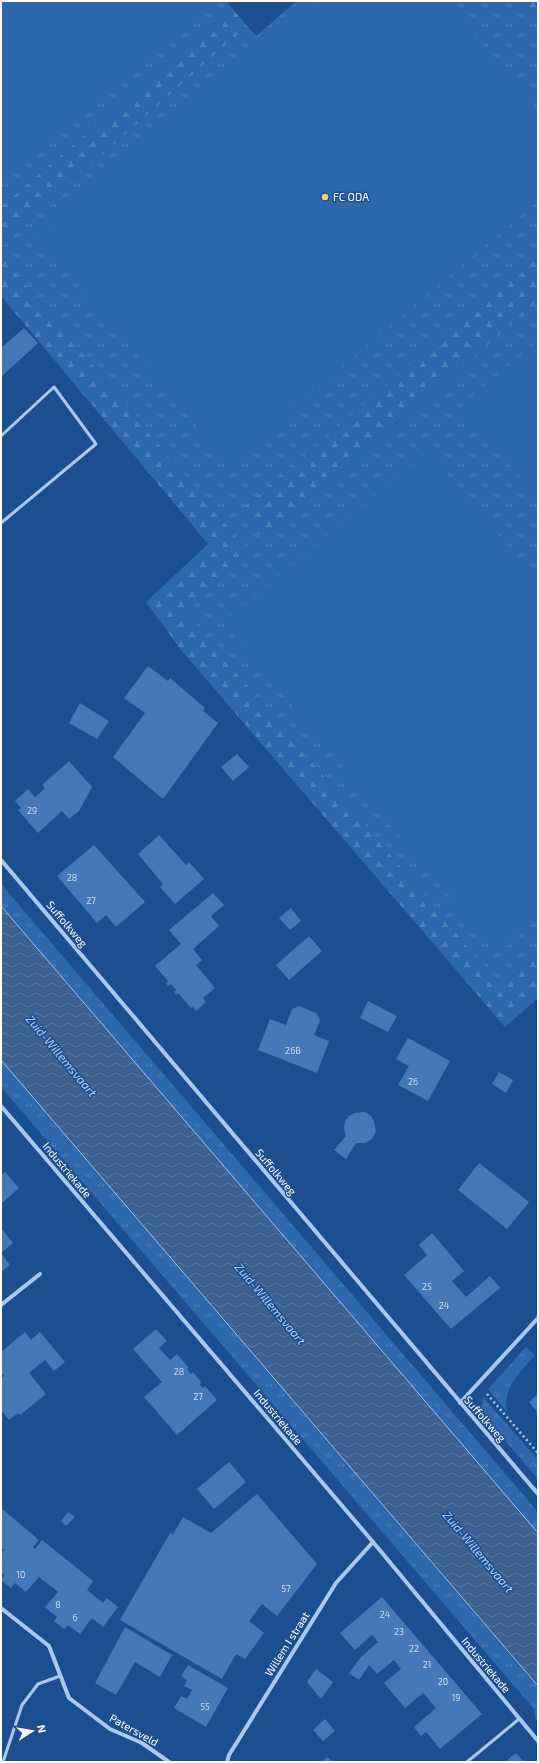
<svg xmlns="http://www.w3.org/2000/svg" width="539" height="1763" font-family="'Exo 2',sans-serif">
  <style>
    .grass { fill: url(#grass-tufts) }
    .forest { fill: url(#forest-firs) }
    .pitch { fill: #2e69ad }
    .water { fill: url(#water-waves); stroke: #9cc4f0 }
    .building { fill: #4478b7 }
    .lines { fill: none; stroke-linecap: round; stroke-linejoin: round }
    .path { stroke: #a9c9ee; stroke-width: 2.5; stroke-dasharray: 2 3; stroke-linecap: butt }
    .service { stroke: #a9c9ee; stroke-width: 3 }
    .minor { stroke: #a9c9ee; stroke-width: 4 }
    .poi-dot { fill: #ffd166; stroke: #1b4f8f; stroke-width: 1.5 }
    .labels { text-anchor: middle; stroke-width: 3; stroke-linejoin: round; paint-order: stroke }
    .number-label { font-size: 9px; fill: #d0dded }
    .poi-label { font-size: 11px; fill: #fff; stroke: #1b4f8f; text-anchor: start }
    .street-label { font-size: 11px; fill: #fff; stroke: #1b4f8f }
    .water-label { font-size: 12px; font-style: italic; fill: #b5d3f5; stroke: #1b4f8f }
  </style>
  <defs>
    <pattern id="grass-tufts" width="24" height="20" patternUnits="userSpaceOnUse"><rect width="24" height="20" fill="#2e69ad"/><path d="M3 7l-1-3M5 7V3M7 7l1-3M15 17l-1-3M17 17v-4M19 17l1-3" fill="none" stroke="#4d80b9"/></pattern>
    <pattern id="forest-firs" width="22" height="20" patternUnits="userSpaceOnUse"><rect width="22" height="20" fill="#2e69ad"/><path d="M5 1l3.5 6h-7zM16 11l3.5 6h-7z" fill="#4d80b9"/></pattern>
    <pattern id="water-waves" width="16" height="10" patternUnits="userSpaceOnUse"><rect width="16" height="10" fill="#3c6290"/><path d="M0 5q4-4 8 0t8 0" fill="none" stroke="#597aa1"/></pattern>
  </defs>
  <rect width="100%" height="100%" fill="#1b4f8f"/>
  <g class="grass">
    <polygon points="1,1 227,1 232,8 1,207"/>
    <polygon points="297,1 523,1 538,19 538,258 240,510 266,535 538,301 538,955 506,982 498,982 185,612 247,550 1,255 1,245 247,26 256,36"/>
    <polygon points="1,884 538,1512 538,1534 1,906"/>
    <polygon points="1,1060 538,1687 538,1721 535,1718 534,1709 1,1087"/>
    <path d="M526 1347 535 1355C520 1373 502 1387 507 1412L488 1389Z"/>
    <polygon points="483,1397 538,1460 538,1479 486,1418 482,1406"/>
  </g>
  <g class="forest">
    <polygon points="523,1 538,1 538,19"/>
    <polygon points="232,8 247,26 1,245 1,207"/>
    <polygon points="1,255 247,550 185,612 498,982 506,982 538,955 538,998 505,1027 181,650 146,602 208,544 1,296"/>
    <polygon points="538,258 538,301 266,535 259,535 240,510"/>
  </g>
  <g class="pitch">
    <polygon points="1,1 211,1 1,183"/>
    <polygon points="315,1 447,1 538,110 538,201 228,463 37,236"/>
    <polygon points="538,341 538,498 461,405"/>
    <polygon points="428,451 538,583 538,918 497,953 223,622"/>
  </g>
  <polygon class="water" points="1,906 538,1533 538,1686 1,1060"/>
  <g class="building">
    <polygon points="24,328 38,343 1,377 1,348"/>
    <polygon points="148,666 168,681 170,678 205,708 203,711 218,723 163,799 113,757 145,713 124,698"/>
    <polygon points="80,703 109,721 97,739 69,723"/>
    <polygon points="237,754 249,767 233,781 221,767"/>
    <polygon points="69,761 92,787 79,811 69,819 62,811 38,833 18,810 21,808 15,801 28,789 35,797 45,788 42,785"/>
    <polygon points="159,835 186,865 189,862 204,879 175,904 160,887 163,884 138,854"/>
    <polygon points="94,845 145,902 116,927 106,915 97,923 57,876"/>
    <polygon points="213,893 224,905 211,916 219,926 193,949 202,960 196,965 215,988 203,998 206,1002 196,1011 193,1007 191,1008 178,993 176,995 174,992 176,990 171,984 168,986 166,983 168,981 155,966 181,944 169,930"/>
    <polygon points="291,908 301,921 290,930 279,918"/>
    <polygon points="309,936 322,951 289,980 276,965"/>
    <polygon points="368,1001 397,1016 388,1032 360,1018"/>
    <polygon points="299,1006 316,1013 320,1020 314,1035 329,1041 317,1073 258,1050 270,1019 286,1025 292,1009"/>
    <polygon points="408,1038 450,1061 428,1101 398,1085 409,1066 396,1059"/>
    <polygon points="499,1072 513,1080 506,1093 492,1084"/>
    <polygon points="364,1112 370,1115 374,1121 376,1131 372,1139 365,1143 356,1143 346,1159 334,1150 346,1136 344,1129 345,1121 349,1116 355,1113"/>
    <polygon points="479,1163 529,1202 507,1229 458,1190"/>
    <polygon points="5,1172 19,1188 1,1204 1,1176"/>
    <polygon points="1,1228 13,1243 1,1253 10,1265 1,1272"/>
    <polygon points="432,1233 464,1271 452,1281 466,1297 490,1276 500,1288 451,1329 404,1275 427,1255 419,1245"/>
    <polygon points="156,1329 167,1341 159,1348 170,1360 177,1354 189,1368 187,1369 191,1374 193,1372 201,1382 200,1385 203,1388 205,1386 217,1400 177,1435 144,1397 162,1382 133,1349"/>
    <polygon points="25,1332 31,1340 40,1332 65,1362 54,1371 45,1360 29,1373 46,1394 20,1415 18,1413 9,1420 1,1410 1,1378 4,1376 1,1372 1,1352"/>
    <polygon points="538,1394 538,1413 529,1402"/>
    <polygon points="229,1462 246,1482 214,1509 197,1489"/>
    <polygon points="257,1494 317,1564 277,1616 262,1604 249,1621 264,1633 245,1659 236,1654 222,1679 120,1620 170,1533 173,1534 183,1517 211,1533"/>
    <polygon points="1,1508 39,1540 33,1547 35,1549 42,1540 93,1581 87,1590 103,1603 107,1598 118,1607 103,1627 92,1618 80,1634 68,1625 64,1629 54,1621 57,1617 45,1607 58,1592 39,1577 26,1592 15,1583 11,1588 1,1580 4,1575 1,1572 1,1554 4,1550 1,1547"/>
    <polygon points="68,1512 75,1517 66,1526 61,1521"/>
    <polygon points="382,1597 482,1714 440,1749 427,1733 426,1732 421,1736 414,1727 436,1708 423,1693 405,1708 384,1683 401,1669 394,1660 377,1674 369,1665 359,1680 349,1673 361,1657 378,1642 372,1635 355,1650 340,1633"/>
    <polygon points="125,1627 172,1655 160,1677 135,1662 116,1695 95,1683"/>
    <polygon points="188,1665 228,1688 206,1727 174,1708 181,1696 187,1699 192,1690 184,1686 187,1680 181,1676"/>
    <polygon points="316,1669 333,1682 321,1699 307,1682"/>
    <polygon points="325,1719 335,1731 323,1741 313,1730"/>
    <polygon points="516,1753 524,1762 505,1762"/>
    <polygon points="328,1757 332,1762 320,1762"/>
  </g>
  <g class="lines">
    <polyline class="path" points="487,1394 538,1453"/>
    <g class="service">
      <polyline points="1,436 54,387 96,444 1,523"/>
      <polyline points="3,1762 22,1705 38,1684 60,1676"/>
      <polyline points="467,1762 519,1719"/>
    </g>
    <g class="minor">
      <polyline points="1,860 538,1494"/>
      <polyline points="1,1106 373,1542 538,1741"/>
      <polyline points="1,1305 40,1274"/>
      <polyline points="460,1403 538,1318"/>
      <polyline points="1,1608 49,1646 69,1698 110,1729 142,1743 169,1762"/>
      <polyline points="227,1762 229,1755 336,1583 373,1542"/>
    </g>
  </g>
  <circle class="poi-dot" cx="325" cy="197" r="4"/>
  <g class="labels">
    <g class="number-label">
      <text x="32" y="814">29</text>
      <text x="72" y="881">28</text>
      <text x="91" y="904">27</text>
      <text x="293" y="1054">26B</text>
      <text x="413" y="1085">26</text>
      <text x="427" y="1290">25</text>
      <text x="444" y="1309">24</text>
      <text x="179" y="1375">28</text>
      <text x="198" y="1400">27</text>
      <text x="21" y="1578">10</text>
      <text x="286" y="1592">57</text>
      <text x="58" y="1608">8</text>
      <text x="385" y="1618">24</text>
      <text x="75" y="1621">6</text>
      <text x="399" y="1635">23</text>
      <text x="414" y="1652">22</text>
      <text x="427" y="1668">21</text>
      <text x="443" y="1685">20</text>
      <text x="456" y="1701">19</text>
      <text x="205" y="1710">55</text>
    </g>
    <g class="poi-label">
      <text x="333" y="201">FC ODA</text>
    </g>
    <g class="street-label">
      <text transform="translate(67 924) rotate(50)" y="4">Suffolkweg</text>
      <text transform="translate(67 1170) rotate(50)" y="4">Industriekade</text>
      <text transform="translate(276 1172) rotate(50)" y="4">Suffolkweg</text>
      <text transform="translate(278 1417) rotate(50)" y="4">Industriekade</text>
      <text transform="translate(485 1419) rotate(49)" y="4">Suffolkweg</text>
      <text transform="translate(287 1644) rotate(-58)" y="4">Willem I straat</text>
      <text transform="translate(486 1665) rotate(50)" y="4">Industriekade</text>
      <text transform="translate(134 1730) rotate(29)" y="4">Patersveld</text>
    </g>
    <g class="water-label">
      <text transform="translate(61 1056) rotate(50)" y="4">Zuid-Willemsvaart</text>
      <text transform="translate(270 1304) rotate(50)" y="4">Zuid-Willemsvaart</text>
      <text transform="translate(478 1552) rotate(50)" y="4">Zuid-Willemsvaart</text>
    </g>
  </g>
  <rect width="539" height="1763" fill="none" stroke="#ffffff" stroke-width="4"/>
  <g transform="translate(32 1731) rotate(78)" stroke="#1b4f8f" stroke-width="3" paint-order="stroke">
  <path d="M0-3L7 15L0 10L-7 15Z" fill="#ffffff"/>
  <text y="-6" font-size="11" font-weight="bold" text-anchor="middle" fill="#ffffff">N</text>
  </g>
</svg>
